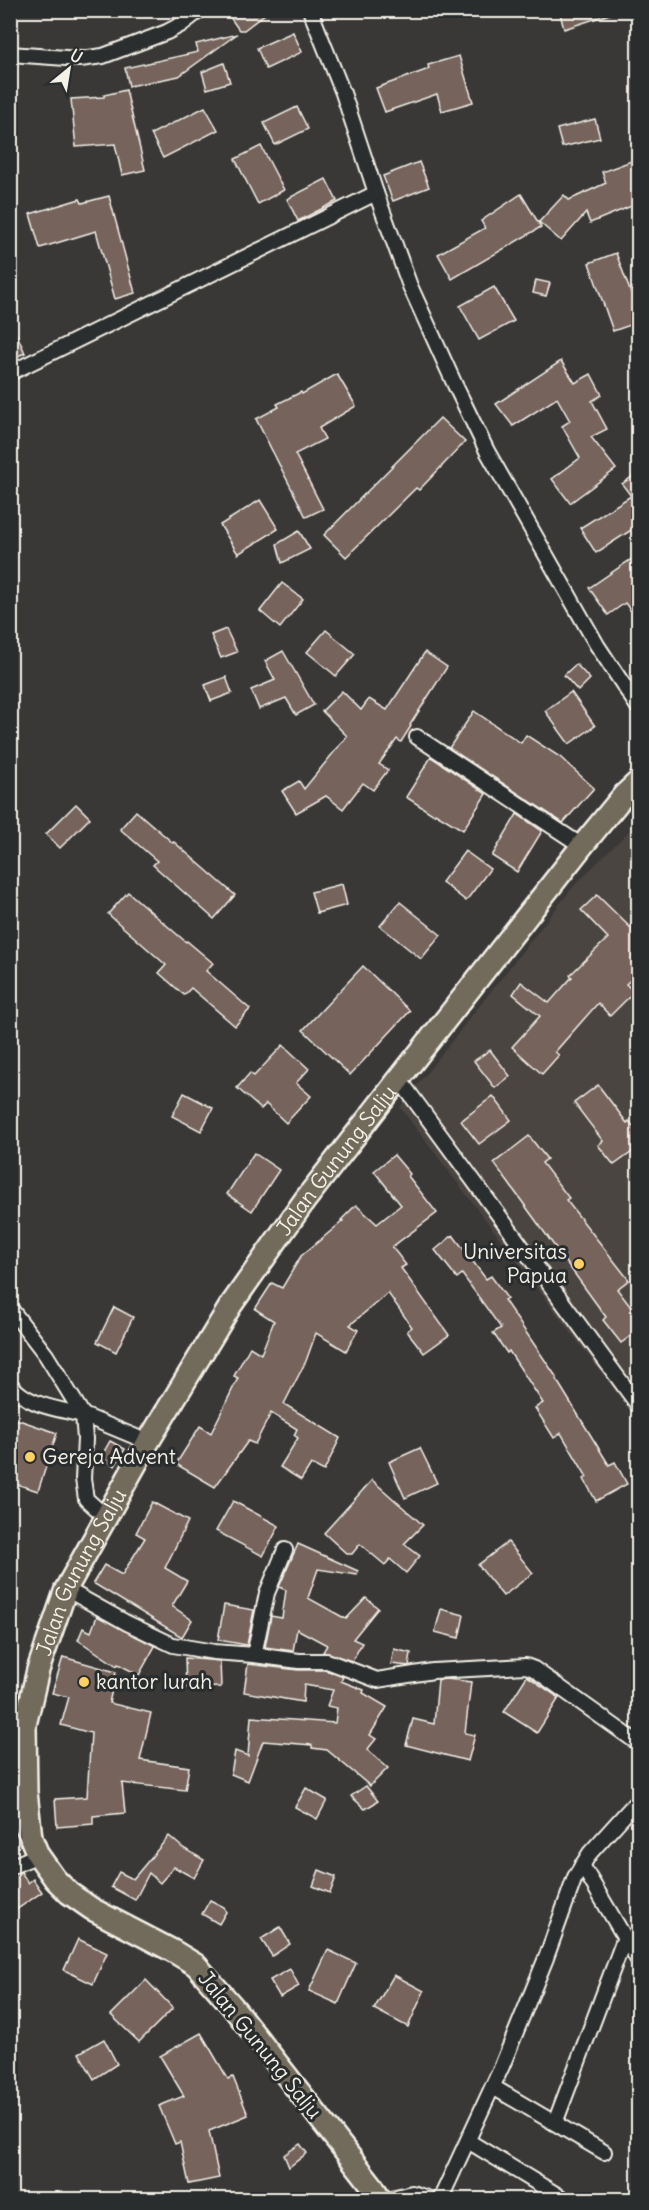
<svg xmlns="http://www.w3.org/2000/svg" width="649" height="2210" font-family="Delius,sans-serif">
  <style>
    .built { fill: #4b4542 }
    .building { fill: #74635c; stroke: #f4f1e8; stroke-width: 1.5 }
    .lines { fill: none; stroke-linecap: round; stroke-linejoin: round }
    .street-casing { stroke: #f4f1e8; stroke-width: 18 }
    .secondary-casing { stroke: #f4f1e8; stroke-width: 24 }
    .primary-casing { stroke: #f4f1e8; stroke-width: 26 }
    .street { stroke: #2a2d2e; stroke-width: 14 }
    .secondary { stroke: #2a2d2e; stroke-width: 20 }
    .primary { stroke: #726b5a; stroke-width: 21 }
    .poi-dot { fill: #ffd166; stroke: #2a2d2e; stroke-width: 2 }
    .labels { text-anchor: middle; stroke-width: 6; stroke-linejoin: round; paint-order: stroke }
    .street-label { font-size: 21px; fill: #f4f1e8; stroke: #2a2d2e }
    .poi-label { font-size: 21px; fill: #f4f1e8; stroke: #2a2d2e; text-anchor: start }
  </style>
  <rect width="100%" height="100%" fill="#393837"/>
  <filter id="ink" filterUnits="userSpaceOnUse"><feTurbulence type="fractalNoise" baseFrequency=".0167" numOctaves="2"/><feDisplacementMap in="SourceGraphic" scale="12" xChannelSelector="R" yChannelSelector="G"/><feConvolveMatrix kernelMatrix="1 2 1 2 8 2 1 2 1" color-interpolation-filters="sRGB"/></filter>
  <g filter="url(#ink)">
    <polygon class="built" points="638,822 638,1421 400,1107 573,887"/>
    <g class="building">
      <polygon points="225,10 270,10 244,30 239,30"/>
      <polygon points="559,10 613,10 613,13 564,29"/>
      <polygon points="293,32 302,52 266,69 257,48"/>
      <polygon points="237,34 179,76 129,86 125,68 198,52 196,44"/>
      <polygon points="459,56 473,102 442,111 437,94 385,112 376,88 429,69 428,65"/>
      <polygon points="224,63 230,82 207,89 202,72"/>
      <polygon points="126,90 145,170 122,175 115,144 76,147 71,99 104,97 104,95"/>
      <polygon points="205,107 218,130 163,158 151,134"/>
      <polygon points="297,107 308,129 275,145 264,123"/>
      <polygon points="595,119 600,138 562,147 557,129"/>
      <polygon points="261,146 284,190 258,204 235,159"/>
      <polygon points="639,158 639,203 590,223 586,213 561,241 539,222 564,195 569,200 606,183 602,172"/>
      <polygon points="419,162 429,187 393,201 383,176"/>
      <polygon points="326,179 337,201 298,221 287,199"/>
      <polygon points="521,194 541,227 452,279 438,254 485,228 481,221"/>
      <polygon points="109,196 135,293 115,299 96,231 40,248 30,214 80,199 82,203"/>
      <polygon points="616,253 639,315 639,322 613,331 589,263"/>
      <polygon points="536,280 550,283 546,296 533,293"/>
      <polygon points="494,287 514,321 479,340 460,306"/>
      <polygon points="10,319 25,353 10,359"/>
      <polygon points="561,361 575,383 591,374 602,395 592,401 607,429 591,437 616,469 570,503 552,479 580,458 562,426 570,421 557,398 513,426 496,404"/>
      <polygon points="337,374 356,406 319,428 325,439 295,454 323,509 306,517 256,419 279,407 277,404 301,392 302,394"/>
      <polygon points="440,418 465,442 419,490 416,488 346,557 324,535"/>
      <polygon points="639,472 639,525 596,553 580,528 631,496 622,484"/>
      <polygon points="260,500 278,529 238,554 220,525"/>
      <polygon points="299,531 310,549 282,563 277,544"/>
      <polygon points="639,554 639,622 625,603 608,615 589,588"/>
      <polygon points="282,583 303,599 280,628 260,611"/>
      <polygon points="226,629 237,652 221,658 211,635"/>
      <polygon points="326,630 355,654 336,676 307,652"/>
      <polygon points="283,651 314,705 296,715 286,698 259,709 251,690 275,680 265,661"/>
      <polygon points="425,652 447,667 410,725 411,726 401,742 397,739 379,764 388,770 373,790 363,783 343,809 326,796 296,813 282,791 299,781 304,789 347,736 322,711 342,691 361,710 369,699 387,710"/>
      <polygon points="576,664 590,679 578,691 564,675"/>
      <polygon points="226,677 232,693 211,701 205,685"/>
      <polygon points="571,692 595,726 569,744 545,711"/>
      <polygon points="474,711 521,743 526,735 560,757 594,788 563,823 449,748"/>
      <polygon points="431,757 486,794 463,830 435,813 434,815 406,797"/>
      <polygon points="76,804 90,818 60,848 46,834"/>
      <polygon points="136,811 173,843 174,842 235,895 214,919 153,865 157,861 120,829"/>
      <polygon points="517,814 542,831 517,872 492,856"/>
      <polygon points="465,851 490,869 466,901 442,882"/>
      <polygon points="342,884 347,905 317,913 311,892"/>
      <polygon points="128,892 186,942 187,941 213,963 206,971 250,1009 235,1026 191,988 184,995 159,973 166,965 108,914"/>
      <polygon points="597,895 639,936 639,972 626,984 634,992 610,1016 598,1003 555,1052 559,1055 542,1074 512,1047 540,1016 513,994 521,982 549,1003 572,977 570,975 608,938 581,910"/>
      <polygon points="400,902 441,935 421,959 380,926"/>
      <polygon points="363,966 410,1011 350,1075 303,1030"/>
      <polygon points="283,1045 309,1069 296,1083 311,1096 286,1123 266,1104 261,1109 237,1088 250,1073 254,1076"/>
      <polygon points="490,1050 510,1076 495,1088 474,1061"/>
      <polygon points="598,1085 627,1123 629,1121 639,1134 639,1147 614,1165 598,1145 603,1141 574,1103"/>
      <polygon points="184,1093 213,1108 201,1131 172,1116"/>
      <polygon points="493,1096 511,1120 479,1144 461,1121"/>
      <polygon points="529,1136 547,1159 542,1163 569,1198 566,1200 629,1280 617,1289 639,1318 639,1330 621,1343 603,1320 606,1317 494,1163"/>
      <polygon points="254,1153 279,1170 252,1211 227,1194"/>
      <polygon points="394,1155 410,1174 408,1176 437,1213 392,1247 406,1265 401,1268 449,1335 424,1353 407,1331 412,1327 388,1293 350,1325 358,1330 346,1351 316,1333 306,1361 284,1404 340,1438 324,1471 311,1464 301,1480 280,1467 298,1438 294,1435 297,1429 271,1413 255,1444 248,1441 215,1487 176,1464 200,1426 211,1433 238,1378 234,1376 250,1347 261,1354 274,1321 255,1309 272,1283 282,1288 301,1256 343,1221 341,1220 356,1205 377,1224 401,1205 374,1171"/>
      <polygon points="453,1235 486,1279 491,1276 507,1298 504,1300 557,1378 556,1379 609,1465 615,1462 627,1484 596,1501 584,1479 587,1477 561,1433 554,1438 535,1408 543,1403 509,1351 507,1353 493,1333 501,1328 462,1274 457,1278 435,1250"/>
      <polygon points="114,1307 133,1317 116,1352 97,1342"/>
      <polygon points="10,1417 57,1433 38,1491 10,1482"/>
      <polygon points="110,1441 125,1449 115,1466 101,1457"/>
      <polygon points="420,1448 437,1483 405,1498 389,1462"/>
      <polygon points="372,1480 423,1525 404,1544 420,1556 406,1573 390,1559 385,1565 360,1544 352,1554 347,1554 324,1533"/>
      <polygon points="233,1501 279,1526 263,1556 216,1531"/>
      <polygon points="152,1502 188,1521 165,1568 187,1581 172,1606 192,1620 182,1637 93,1583 104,1565 122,1575 145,1538 136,1533"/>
      <polygon points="508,1542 533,1573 503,1596 478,1565"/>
      <polygon points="298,1544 358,1571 357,1575 318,1569 308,1598 346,1619 366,1598 378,1608 353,1639 362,1643 352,1661 323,1652 327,1645 297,1629 293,1651 265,1647 271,1616 282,1618 286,1590 279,1587"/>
      <polygon points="224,1605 254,1610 247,1645 218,1640"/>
      <polygon points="441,1609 464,1615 459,1638 435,1632"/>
      <polygon points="97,1616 155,1646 139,1675 118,1664 117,1666 78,1640 83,1628 91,1632"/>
      <polygon points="394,1649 411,1653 409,1666 391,1664"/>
      <polygon points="63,1657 116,1672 109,1703 151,1713 140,1760 189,1767 185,1790 122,1783 125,1813 93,1816 93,1824 57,1827 55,1799 87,1797 91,1733 61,1725 69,1697 52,1693"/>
      <polygon points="185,1658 220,1661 221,1687 186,1688"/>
      <polygon points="248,1664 298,1670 325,1670 343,1677 341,1681 364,1690 363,1693 387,1707 370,1735 376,1739 367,1750 388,1768 370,1786 327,1750 312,1748 312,1745 263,1741 248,1781 231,1774 235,1751 248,1756 251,1717 335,1723 337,1708 327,1706 333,1690 304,1685 303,1702 244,1692"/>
      <polygon points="527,1676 559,1698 537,1733 504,1712"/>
      <polygon points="447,1679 471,1682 465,1733 475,1735 468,1761 406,1745 413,1719 434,1724 438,1680"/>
      <polygon points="366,1786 378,1801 365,1809 351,1796"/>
      <polygon points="306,1788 327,1800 317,1819 295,1807"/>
      <polygon points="169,1836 183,1848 204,1860 194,1878 174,1867 160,1883 149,1873 135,1900 111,1887 119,1872 133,1879"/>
      <polygon points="319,1870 336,1877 330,1893 313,1886"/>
      <polygon points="21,1872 28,1883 33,1879 42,1892 10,1914 10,1876"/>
      <polygon points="210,1900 224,1907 226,1912 219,1924 202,1914"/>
      <polygon points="280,1927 290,1944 272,1956 261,1939"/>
      <polygon points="78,1939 107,1953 93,1984 64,1970"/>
      <polygon points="328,1950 356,1963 338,2004 309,1991"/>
      <polygon points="290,1969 299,1986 280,1997 270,1980"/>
      <polygon points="394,1975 424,1991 408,2027 374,2009"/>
      <polygon points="146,1980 173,2008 139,2042 111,2015"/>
      <polygon points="201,2033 228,2079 233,2077 248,2115 209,2131 219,2178 189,2184 180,2142 175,2144 159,2106 184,2096 160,2056"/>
      <polygon points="104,2039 117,2064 94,2079 79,2053"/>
      <polygon points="300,2144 307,2153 289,2167 284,2155"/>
    </g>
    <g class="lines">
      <defs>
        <g id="street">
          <polyline points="310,10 343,93 376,193 410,286 455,385 487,451 597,645 638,707"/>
          <polyline points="10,54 80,59 103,56 167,32 182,24 200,10"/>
          <polyline points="10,373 376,193"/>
          <polyline points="417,737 582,846"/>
          <polyline points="399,1079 638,1405"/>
          <polyline points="10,1308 46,1355 83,1415 148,1442"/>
          <path d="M10 1384C27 1406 59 1409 83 1415L85 1439 83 1479 86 1499 106 1517"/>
          <polyline points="66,1589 127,1623 173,1645 214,1652 254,1655 299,1661 327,1661 377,1680 433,1671 526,1666 534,1669 638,1743"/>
          <polyline points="254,1655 267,1593 285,1550"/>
          <polyline points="582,1865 638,1960"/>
          <polyline points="10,1867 38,1855"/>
          <polyline points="493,2087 604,2152"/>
          <polyline points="555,2123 625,1937"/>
          <polyline points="468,2141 562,2198"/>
          <polyline points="384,2200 412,2193 433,2200"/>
          <polyline points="440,2200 502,2066 546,1958 575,1877 590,1853 638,1800"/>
        </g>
        <polyline id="secondary" points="10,1798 30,1835"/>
        <g id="primary">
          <path id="s1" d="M381 2200 371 2184 233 2007 196 1965 173 1951 92 1909 69 1893 55 1879 38 1855 31 1838 26 1792 25 1725 38 1670 66 1589 148 1442 231 1305 305 1200 399 1079 582 846 624 795 638 782"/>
        </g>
      </defs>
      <use href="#street" class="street-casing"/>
      <use href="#secondary" class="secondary-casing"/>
      <use href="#primary" class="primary-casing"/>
      <use href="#street" class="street"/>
      <use href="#secondary" class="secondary"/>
      <use href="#primary" class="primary"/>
    </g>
  </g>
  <g class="poi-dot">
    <circle cx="579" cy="1264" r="6"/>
    <circle cx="30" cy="1457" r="6"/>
    <circle cx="84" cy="1682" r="6"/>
  </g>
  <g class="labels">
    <g class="street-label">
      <text dy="7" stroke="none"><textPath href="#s1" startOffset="1276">Jalan Gunung Salju</textPath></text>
      <text dy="7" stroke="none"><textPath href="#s1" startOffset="790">Jalan Gunung Salju</textPath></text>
      <text transform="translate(260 2045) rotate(51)" y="7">Jalan Gunung Salju</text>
    </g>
    <g class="poi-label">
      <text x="567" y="1259" text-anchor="end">Universitas<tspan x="567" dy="24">Papua</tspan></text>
      <text x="42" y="1464">Gereja Advent</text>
      <text x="96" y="1689">kantor lurah</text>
    </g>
  </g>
  <rect width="649" height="2210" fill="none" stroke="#2a2d2e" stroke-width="36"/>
  <rect x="18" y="18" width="613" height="2174" fill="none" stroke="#f4f1e8" stroke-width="2" filter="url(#ink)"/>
  <g transform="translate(69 69) rotate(30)" stroke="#2a2d2e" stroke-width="4.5" paint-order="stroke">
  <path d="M0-4.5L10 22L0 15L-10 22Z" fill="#f4f1e8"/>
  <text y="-9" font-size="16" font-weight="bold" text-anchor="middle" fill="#f4f1e8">U</text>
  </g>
</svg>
